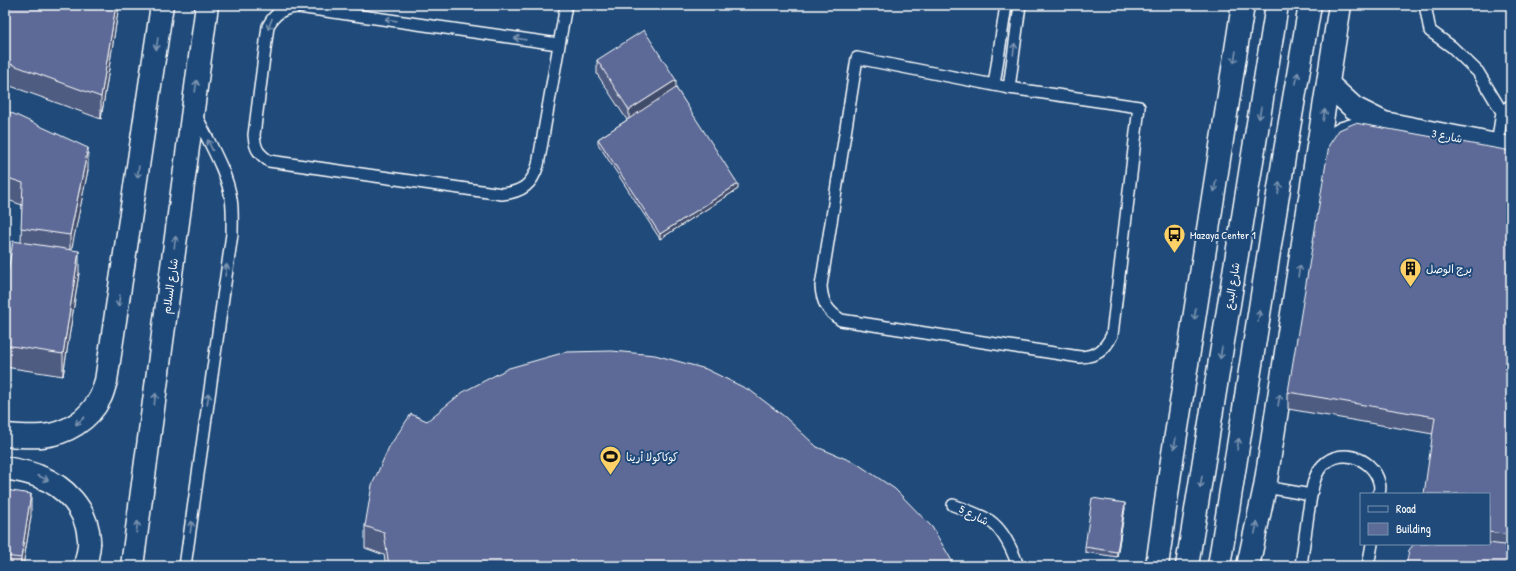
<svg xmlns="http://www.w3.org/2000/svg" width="1516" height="571" font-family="'Patrick Hand','Playpen Sans Arabic',sans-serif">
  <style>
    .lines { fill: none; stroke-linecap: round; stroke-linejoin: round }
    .lane-casing { stroke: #fff; stroke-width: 14 }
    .street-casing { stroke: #fff; stroke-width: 25 }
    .secondary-casing { stroke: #fff; stroke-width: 25 }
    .lane { stroke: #1f4a7a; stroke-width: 11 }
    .street { stroke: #1f4a7a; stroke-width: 22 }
    .secondary { stroke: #1f4a7a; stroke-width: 22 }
    .wall { fill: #505c82; stroke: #fff }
    .shaded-wall { fill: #414b6a; stroke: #fff }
    .building { fill: #5d6b97; stroke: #fff }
    .oneway { stroke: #7992af }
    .labels { text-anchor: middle; stroke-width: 4; stroke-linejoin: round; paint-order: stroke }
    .street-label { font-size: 11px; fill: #fff; stroke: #1f4a7a }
    .poi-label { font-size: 11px; fill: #fff; stroke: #1f4a7a; text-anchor: start }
  </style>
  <rect width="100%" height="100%" fill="#1f4a7a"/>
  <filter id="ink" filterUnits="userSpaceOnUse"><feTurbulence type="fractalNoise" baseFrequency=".025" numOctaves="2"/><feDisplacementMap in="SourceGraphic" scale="8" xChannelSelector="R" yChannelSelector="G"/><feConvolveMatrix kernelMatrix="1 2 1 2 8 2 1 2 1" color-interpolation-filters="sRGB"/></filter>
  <g filter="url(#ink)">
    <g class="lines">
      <defs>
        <g id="lane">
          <polyline points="1425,5 1430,31 1452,47 1478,72 1502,112 1497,145"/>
          <path d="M558 44 298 7C283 8 275 13 268 26L254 135C255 149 258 153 269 161L502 194C522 192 532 185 538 165L566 5"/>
          <path d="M857 58 1009 88 1139 107 1112 335C1104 351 1097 356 1080 357L841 320C827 311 822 302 821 286Z"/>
          <polyline points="994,85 1006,5"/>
          <polyline points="1009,88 1020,5"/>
          <polyline points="1502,112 1511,105"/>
          <polyline points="1265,487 1311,495"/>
          <path d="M953 505C964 509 975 513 985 518 1002 526 1012 549 1018 566"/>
          <path d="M185 566 232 234C232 222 233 210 231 199 227 171 208 141 196 115"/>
          <path d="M1301 566C1303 549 1306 531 1308 514 1311 500 1311 482 1319 470 1336 445 1372 456 1379 482 1380 485 1380 490 1379 494"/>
          <polyline points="1368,566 1372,544"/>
        </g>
        <g id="street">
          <polyline points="1329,85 1354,108 1384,123 1511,148"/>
          <polyline points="1319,148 1343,133 1363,127"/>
          <path d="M5 435C17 436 30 437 42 436 66 434 89 420 100 398 103 393 104 386 106 381L162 5"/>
          <path d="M5 468C16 470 28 472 38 476 65 486 87 509 89 539 90 547 87 557 85 566"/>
          <polyline points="132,566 207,5"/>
        </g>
        <g id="secondary">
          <polyline points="1157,566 1170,473 1243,5"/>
          <polyline points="1187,566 1277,5"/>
          <polyline points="1219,566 1284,157 1310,5"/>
          <polyline points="1248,566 1265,487 1340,5"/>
        </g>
      </defs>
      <use href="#lane" class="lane-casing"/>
      <use href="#street" class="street-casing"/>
      <use href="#secondary" class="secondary-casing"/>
      <use href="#lane" class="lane"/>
      <use href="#street" class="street"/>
      <use href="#secondary" class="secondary"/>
    </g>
    <g class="wall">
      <polygon points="5,5 119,5 101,119 5,84"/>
      <polygon points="597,60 676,88 738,189 660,239 598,144 598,139 627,120 597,74"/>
      <polygon points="5,110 88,170 71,250 79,273 63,376 5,367 5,272 8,272 21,243 22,205 5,199"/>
      <polygon points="1511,151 1511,566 1489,544 1489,494 1433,434 1288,409 1288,392"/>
      <polygon points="427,421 817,447 955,566 386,566 384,555 365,548 365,526"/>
      <polygon points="5,479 7,490 31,516 23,566 5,566"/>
      <polygon points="1125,508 1117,557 1085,552 1085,547"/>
    </g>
    <g class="shaded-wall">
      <polygon points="116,5 119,5 101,119 101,97"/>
      <polygon points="676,80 676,94 629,124 629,110"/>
      <polygon points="88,148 88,170 70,257 70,235"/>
      <polygon points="738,184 738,189 660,239 660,234"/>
      <polygon points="79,251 79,273 63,376 63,354"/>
      <polygon points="7,479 7,501 6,490"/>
      <polygon points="31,494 31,516 23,566 21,566 21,558"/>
      <polygon points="1125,503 1125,508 1117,557 1117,552"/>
    </g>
    <g class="building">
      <polygon points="5,5 116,5 101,97 5,62"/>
      <polygon points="644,30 676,80 629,110 597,60"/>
      <polygon points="676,88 738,184 660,234 598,139"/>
      <polygon points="5,110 88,148 70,235 21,228 23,183 5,177"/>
      <polygon points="1355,123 1511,151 1511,535 1489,532 1489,494 1424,494 1435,417 1288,392 1329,145 1339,130"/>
      <polygon points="13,241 79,251 63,354 5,345 5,272 8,272"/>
      <polygon points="612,351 655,355 706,369 751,391 785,417 817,447 856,463 895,489 932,527 955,566 389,566 384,533 365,526 372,485 389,447 411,414 427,421 463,392 509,368 566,352"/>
      <polygon points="5,479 7,479 6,490 31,494 21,558 5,556"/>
      <polygon points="1092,498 1125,503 1117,552 1085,547"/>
      <polygon points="1489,543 1511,546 1511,566 1406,566 1409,550 1414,544 1489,544"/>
    </g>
    <defs><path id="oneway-shaft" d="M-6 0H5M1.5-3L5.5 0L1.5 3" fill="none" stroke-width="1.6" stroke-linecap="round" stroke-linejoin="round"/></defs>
    <g class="oneway">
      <use href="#oneway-shaft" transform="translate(391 20) rotate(-172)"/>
      <use href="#oneway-shaft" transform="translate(270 24) rotate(111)"/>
      <use href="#oneway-shaft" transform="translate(520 39) rotate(-172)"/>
      <use href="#oneway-shaft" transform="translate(157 44) rotate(98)"/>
      <use href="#oneway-shaft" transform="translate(1014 49) rotate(-82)"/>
      <use href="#oneway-shaft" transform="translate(1235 57) rotate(99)"/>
      <use href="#oneway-shaft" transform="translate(1297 78) rotate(-80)"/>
      <use href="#oneway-shaft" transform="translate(196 86) rotate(-82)"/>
      <use href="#oneway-shaft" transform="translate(1260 113) rotate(99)"/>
      <use href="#oneway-shaft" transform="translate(1324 115) rotate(-81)"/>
      <use href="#oneway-shaft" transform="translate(210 145) rotate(-115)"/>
      <use href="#oneway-shaft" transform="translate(138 172) rotate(99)"/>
      <use href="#oneway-shaft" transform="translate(1215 186) rotate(99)"/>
      <use href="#oneway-shaft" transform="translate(1279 188) rotate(-81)"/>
      <use href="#oneway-shaft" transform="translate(175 242) rotate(-82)"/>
      <use href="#oneway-shaft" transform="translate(226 270) rotate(-82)"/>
      <use href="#oneway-shaft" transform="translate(1299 271) rotate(-81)"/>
      <use href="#oneway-shaft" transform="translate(119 301) rotate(99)"/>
      <use href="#oneway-shaft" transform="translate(1195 314) rotate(99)"/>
      <use href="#oneway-shaft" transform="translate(1259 316) rotate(-81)"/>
      <use href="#oneway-shaft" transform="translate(1221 353) rotate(99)"/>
      <use href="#oneway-shaft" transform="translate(155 399) rotate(-82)"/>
      <use href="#oneway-shaft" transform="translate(208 399) rotate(-82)"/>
      <use href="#oneway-shaft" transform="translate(1279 400) rotate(-81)"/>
      <use href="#oneway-shaft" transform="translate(80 421) rotate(140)"/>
      <use href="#oneway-shaft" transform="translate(1175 443) rotate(99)"/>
      <use href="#oneway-shaft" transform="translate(1238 444) rotate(-81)"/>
      <use href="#oneway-shaft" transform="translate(43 478) rotate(24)"/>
      <use href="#oneway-shaft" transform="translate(1201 482) rotate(99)"/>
      <use href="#oneway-shaft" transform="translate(137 527) rotate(-82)"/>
      <use href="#oneway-shaft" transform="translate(191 527) rotate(-82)"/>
      <use href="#oneway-shaft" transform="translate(1256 528) rotate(-78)"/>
    </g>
  </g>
  <defs>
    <symbol id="bus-pin" viewBox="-11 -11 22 30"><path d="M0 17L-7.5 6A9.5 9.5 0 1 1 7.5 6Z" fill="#ffd166" stroke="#1f4a7a"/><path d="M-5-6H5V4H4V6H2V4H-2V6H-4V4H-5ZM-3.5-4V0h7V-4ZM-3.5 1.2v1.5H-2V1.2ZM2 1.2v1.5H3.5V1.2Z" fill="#111"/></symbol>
    <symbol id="building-pin" viewBox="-11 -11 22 30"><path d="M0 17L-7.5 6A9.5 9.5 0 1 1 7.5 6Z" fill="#ffd166" stroke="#1f4a7a"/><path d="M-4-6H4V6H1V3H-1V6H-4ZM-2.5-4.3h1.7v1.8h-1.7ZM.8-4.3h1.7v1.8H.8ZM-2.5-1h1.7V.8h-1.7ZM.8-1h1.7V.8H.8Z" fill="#111"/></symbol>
    <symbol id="stadium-pin" viewBox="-11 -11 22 30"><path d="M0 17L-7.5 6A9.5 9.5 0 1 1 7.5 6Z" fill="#ffd166" stroke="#1f4a7a"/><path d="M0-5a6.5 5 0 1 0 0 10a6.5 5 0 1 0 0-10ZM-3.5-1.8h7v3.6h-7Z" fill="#111"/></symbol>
  </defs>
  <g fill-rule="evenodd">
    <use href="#bus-pin" x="1162" y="222" width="25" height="34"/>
    <use href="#building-pin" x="1398" y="256" width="25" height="34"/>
    <use href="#stadium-pin" x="598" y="444" width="25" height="34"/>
  </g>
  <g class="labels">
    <g class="street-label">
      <text transform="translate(1447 136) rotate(11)" y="4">شارع 3</text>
      <text transform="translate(170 286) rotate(-82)" y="4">شارع السلام</text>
      <text transform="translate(1232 286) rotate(-81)" y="4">شارع البدع</text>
      <text transform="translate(974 515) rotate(26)" y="4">شارع 5</text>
    </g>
    <g class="poi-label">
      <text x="1190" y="239">Mazaya Center 1</text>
      <text x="1426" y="273">برج الوصل</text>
      <text x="626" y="461">كوكاكولا أرينا</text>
    </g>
  </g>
  <rect width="1516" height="571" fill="none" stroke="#1f4a7a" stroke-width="20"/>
  <rect x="10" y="10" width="1496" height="551" fill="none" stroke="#fff" stroke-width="1.5" filter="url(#ink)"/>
  <rect x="1360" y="493" width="130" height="52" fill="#1f4a7a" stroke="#7992af"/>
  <rect x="1368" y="506" width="20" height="6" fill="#1f4a7a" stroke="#7992af"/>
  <text x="1396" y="513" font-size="12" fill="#ffffff">Road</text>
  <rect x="1368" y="523" width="20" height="12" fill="#5d6b97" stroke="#7992af"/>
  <text x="1396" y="533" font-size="12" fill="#ffffff">Building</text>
</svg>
